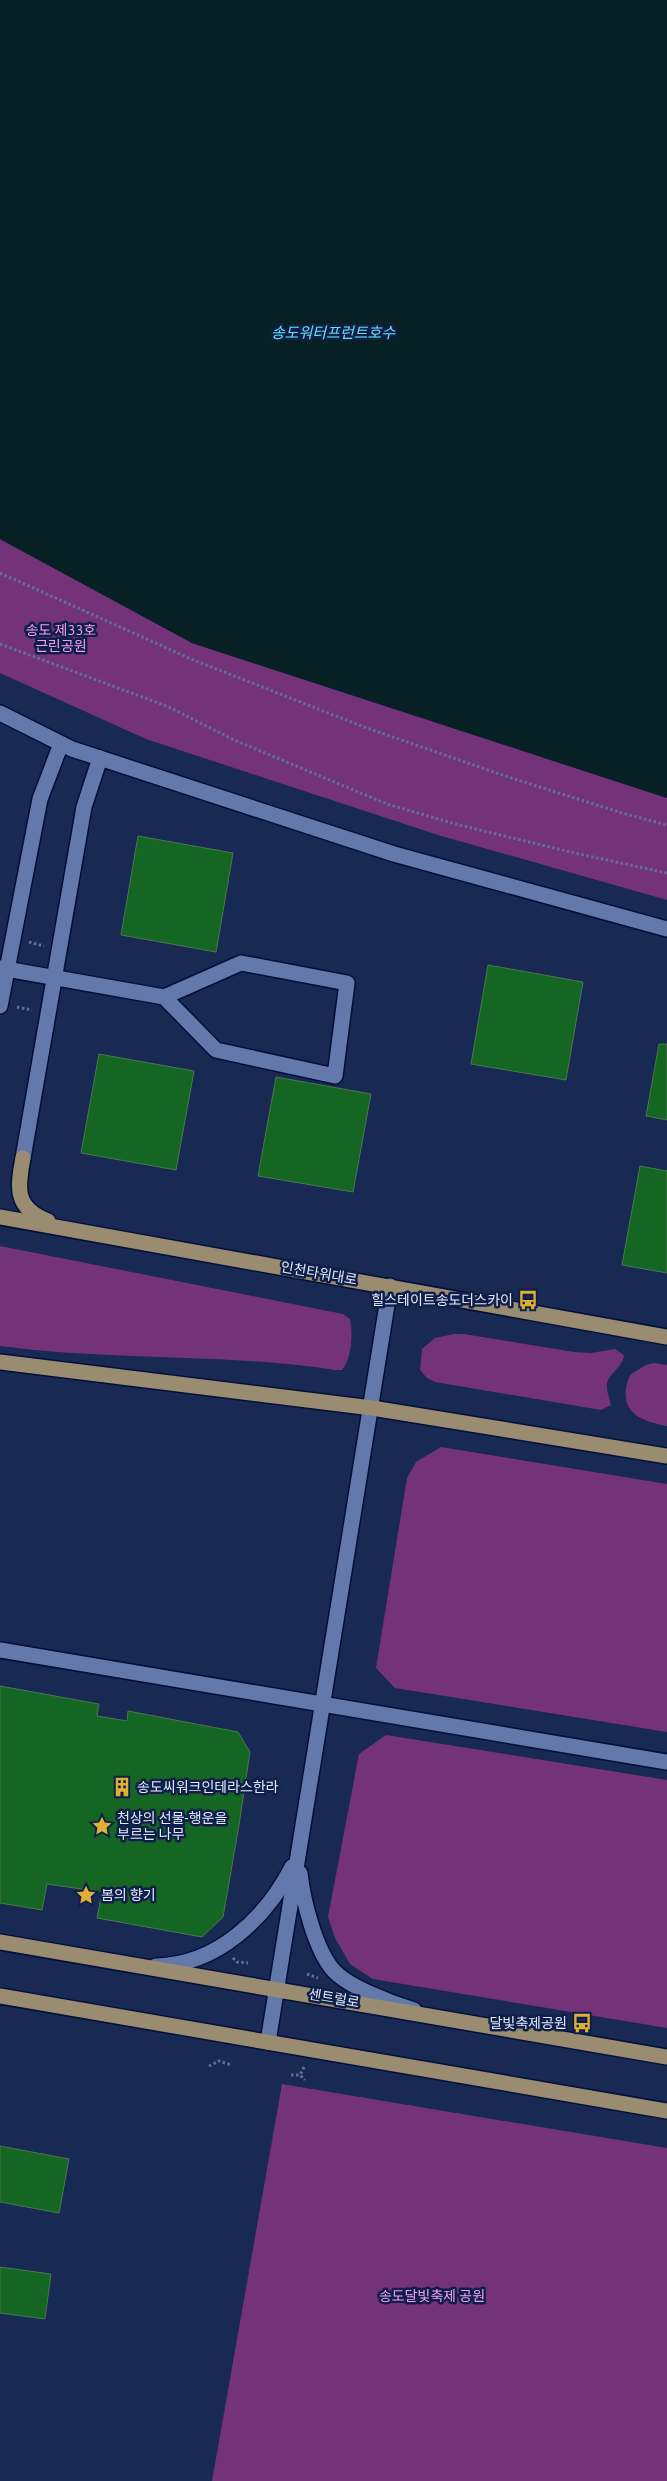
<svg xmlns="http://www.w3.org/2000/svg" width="667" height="2481" font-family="Ubuntu,'Noto Sans KR',sans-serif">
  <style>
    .green { fill: #743378 }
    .water { fill: #072023 }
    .building { fill: #166623; stroke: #4b774d }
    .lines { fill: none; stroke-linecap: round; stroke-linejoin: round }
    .minor-casing { stroke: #040f38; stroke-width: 18 }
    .major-casing { stroke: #040f38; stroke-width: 18 }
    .path { stroke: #626f91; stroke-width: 3; stroke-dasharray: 2.5 2.5; stroke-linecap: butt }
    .minor { stroke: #6379ab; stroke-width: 15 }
    .major { stroke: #998c70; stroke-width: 15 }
    .labels { text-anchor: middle; stroke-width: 5; stroke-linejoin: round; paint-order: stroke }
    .park-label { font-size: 14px; fill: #f49ff7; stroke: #0f1f49 }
    .street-label { font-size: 14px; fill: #e1e9fa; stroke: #0f1f49 }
    .poi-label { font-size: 14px; fill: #e1e9fa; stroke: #0f1f49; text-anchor: start }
    .water-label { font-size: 15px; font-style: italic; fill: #62e0ee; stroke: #0f1f49 }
  </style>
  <rect width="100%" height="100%" fill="#182954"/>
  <g class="green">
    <polygon points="0,539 192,643 667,798 667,900 438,835 146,739 0,673"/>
    <path d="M0 1246 343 1314 350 1319C353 1334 352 1358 342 1370H335C224 1353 111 1361 0 1346Z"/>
    <path d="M454 1334H464L574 1352 591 1353 615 1349 624 1355C623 1367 609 1373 607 1384 606 1392 610 1398 611 1405L601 1410 435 1382 427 1378 420 1370 422 1349 435 1338Z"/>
    <path d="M654 1363 667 1365V1426C637 1421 616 1409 630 1375L646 1365Z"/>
    <polygon points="441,1447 667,1484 667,1732 395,1688 376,1668 407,1478 416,1462"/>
    <polygon points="386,1735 667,1780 667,2028 373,1979 350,1964 335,1938 328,1917 359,1754"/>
    <polygon points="282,2084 667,2148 667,2481 212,2481"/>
  </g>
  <polygon class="water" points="0,0 667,0 667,798 192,643 0,539"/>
  <g class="building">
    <polygon points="138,836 233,853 216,952 121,935"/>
    <polygon points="488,965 583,982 566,1080 471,1064"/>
    <polygon points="659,1044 667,1044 667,1120 646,1116"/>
    <polygon points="99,1054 194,1071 176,1170 81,1153"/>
    <polygon points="276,1077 371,1094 353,1192 258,1176"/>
    <polygon points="640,1166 667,1171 667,1273 622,1265"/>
    <polygon points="0,1686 99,1704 97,1716 127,1721 128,1711 238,1732 250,1752 239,1825 223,1917 202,1937 97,1918 102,1892 47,1884 42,1910 0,1903"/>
    <polygon points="0,2146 69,2159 59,2213 0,2202"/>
    <polygon points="0,2267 51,2274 45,2319 0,2313"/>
  </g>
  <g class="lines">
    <defs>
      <g id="minor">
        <polyline points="0,713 72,749 394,854 667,929"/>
        <polyline points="0,968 164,997 216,1050 335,1076 347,983 241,963 164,997"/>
        <polyline points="0,1006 40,799 61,744"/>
        <polyline points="23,1158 84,807 100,758"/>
        <polyline points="0,1650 667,1762"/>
        <path d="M300 1873C303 1900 315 1950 334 1971 349 1987 391 2003 414 2010"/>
        <path d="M156 1966C217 1965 266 1918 292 1867"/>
        <polyline points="268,2042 390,1286"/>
      </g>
      <g id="major">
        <path d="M23 1158C17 1189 15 1208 48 1221"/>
        <polyline points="0,1217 667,1337"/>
        <polyline points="0,1362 372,1408 667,1456"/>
        <polyline points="0,1942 667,2057"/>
        <polyline points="0,1996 667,2111"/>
      </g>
    </defs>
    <use href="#minor" class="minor-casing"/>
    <use href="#major" class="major-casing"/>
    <g class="path">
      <polyline points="0,573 191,659 364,727 508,777 622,813 667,825"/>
      <polyline points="0,644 169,707 234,740 387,804 459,825 579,854 667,873"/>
      <polyline points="29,942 44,946"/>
      <polyline points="17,1007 32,1010"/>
      <polyline points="233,1958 237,1962 248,1963"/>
      <polyline points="307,1974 318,1978"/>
      <polyline points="209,2066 219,2061 231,2065"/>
      <polyline points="304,2067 300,2075 305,2080"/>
      <polyline points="291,2075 300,2075"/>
    </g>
    <use href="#minor" class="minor"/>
    <use href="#major" class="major"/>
  </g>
  <defs>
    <symbol id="bus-bare" viewBox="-9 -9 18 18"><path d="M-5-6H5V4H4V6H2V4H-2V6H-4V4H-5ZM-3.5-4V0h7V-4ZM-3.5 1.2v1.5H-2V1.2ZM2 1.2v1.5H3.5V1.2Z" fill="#e1af34" stroke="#0f1f49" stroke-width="2.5" paint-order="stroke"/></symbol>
    <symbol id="building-bare" viewBox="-9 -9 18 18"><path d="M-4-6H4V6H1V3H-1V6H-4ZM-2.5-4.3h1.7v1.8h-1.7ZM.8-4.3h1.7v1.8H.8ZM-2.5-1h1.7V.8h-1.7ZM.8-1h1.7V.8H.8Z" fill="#e1af34" stroke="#0f1f49" stroke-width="2.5" paint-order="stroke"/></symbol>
    <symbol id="sight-bare" viewBox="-9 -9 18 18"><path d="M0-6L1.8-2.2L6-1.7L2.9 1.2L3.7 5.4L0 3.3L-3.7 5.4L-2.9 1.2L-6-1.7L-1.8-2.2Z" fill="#e1af34" stroke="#0f1f49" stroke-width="2.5" paint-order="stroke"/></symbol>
  </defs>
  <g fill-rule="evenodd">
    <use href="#bus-bare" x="514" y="1286" width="28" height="28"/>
    <use href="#building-bare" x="108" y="1773" width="28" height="28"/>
    <use href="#sight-bare" x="88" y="1812" width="28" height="28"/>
    <use href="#sight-bare" x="72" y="1881" width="28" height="28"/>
    <use href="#bus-bare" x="568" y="2009" width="28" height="28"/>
  </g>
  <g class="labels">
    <g class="park-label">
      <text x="61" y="635">송도 제33호<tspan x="61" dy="16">근린공원</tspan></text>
      <text x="432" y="2301">송도달빛축제 공원</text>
    </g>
    <g class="street-label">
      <text transform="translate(319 1273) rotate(10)" y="5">인천타워대로</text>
      <text transform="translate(334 1998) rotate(10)" y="5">센트럴로</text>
    </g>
    <g class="poi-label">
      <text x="513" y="1305" text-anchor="end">힐스테이트송도더스카이</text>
      <text x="137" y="1792">송도씨워크인테라스한라</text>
      <text x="117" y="1823">천상의 선물-행운을<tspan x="117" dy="16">부르는 나무</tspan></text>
      <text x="101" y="1900">봄의 향기</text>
      <text x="567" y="2028" text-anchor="end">달빛축제공원</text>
    </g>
    <g class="water-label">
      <text x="333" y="338">송도워터프런트호수</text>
    </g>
  </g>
</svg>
